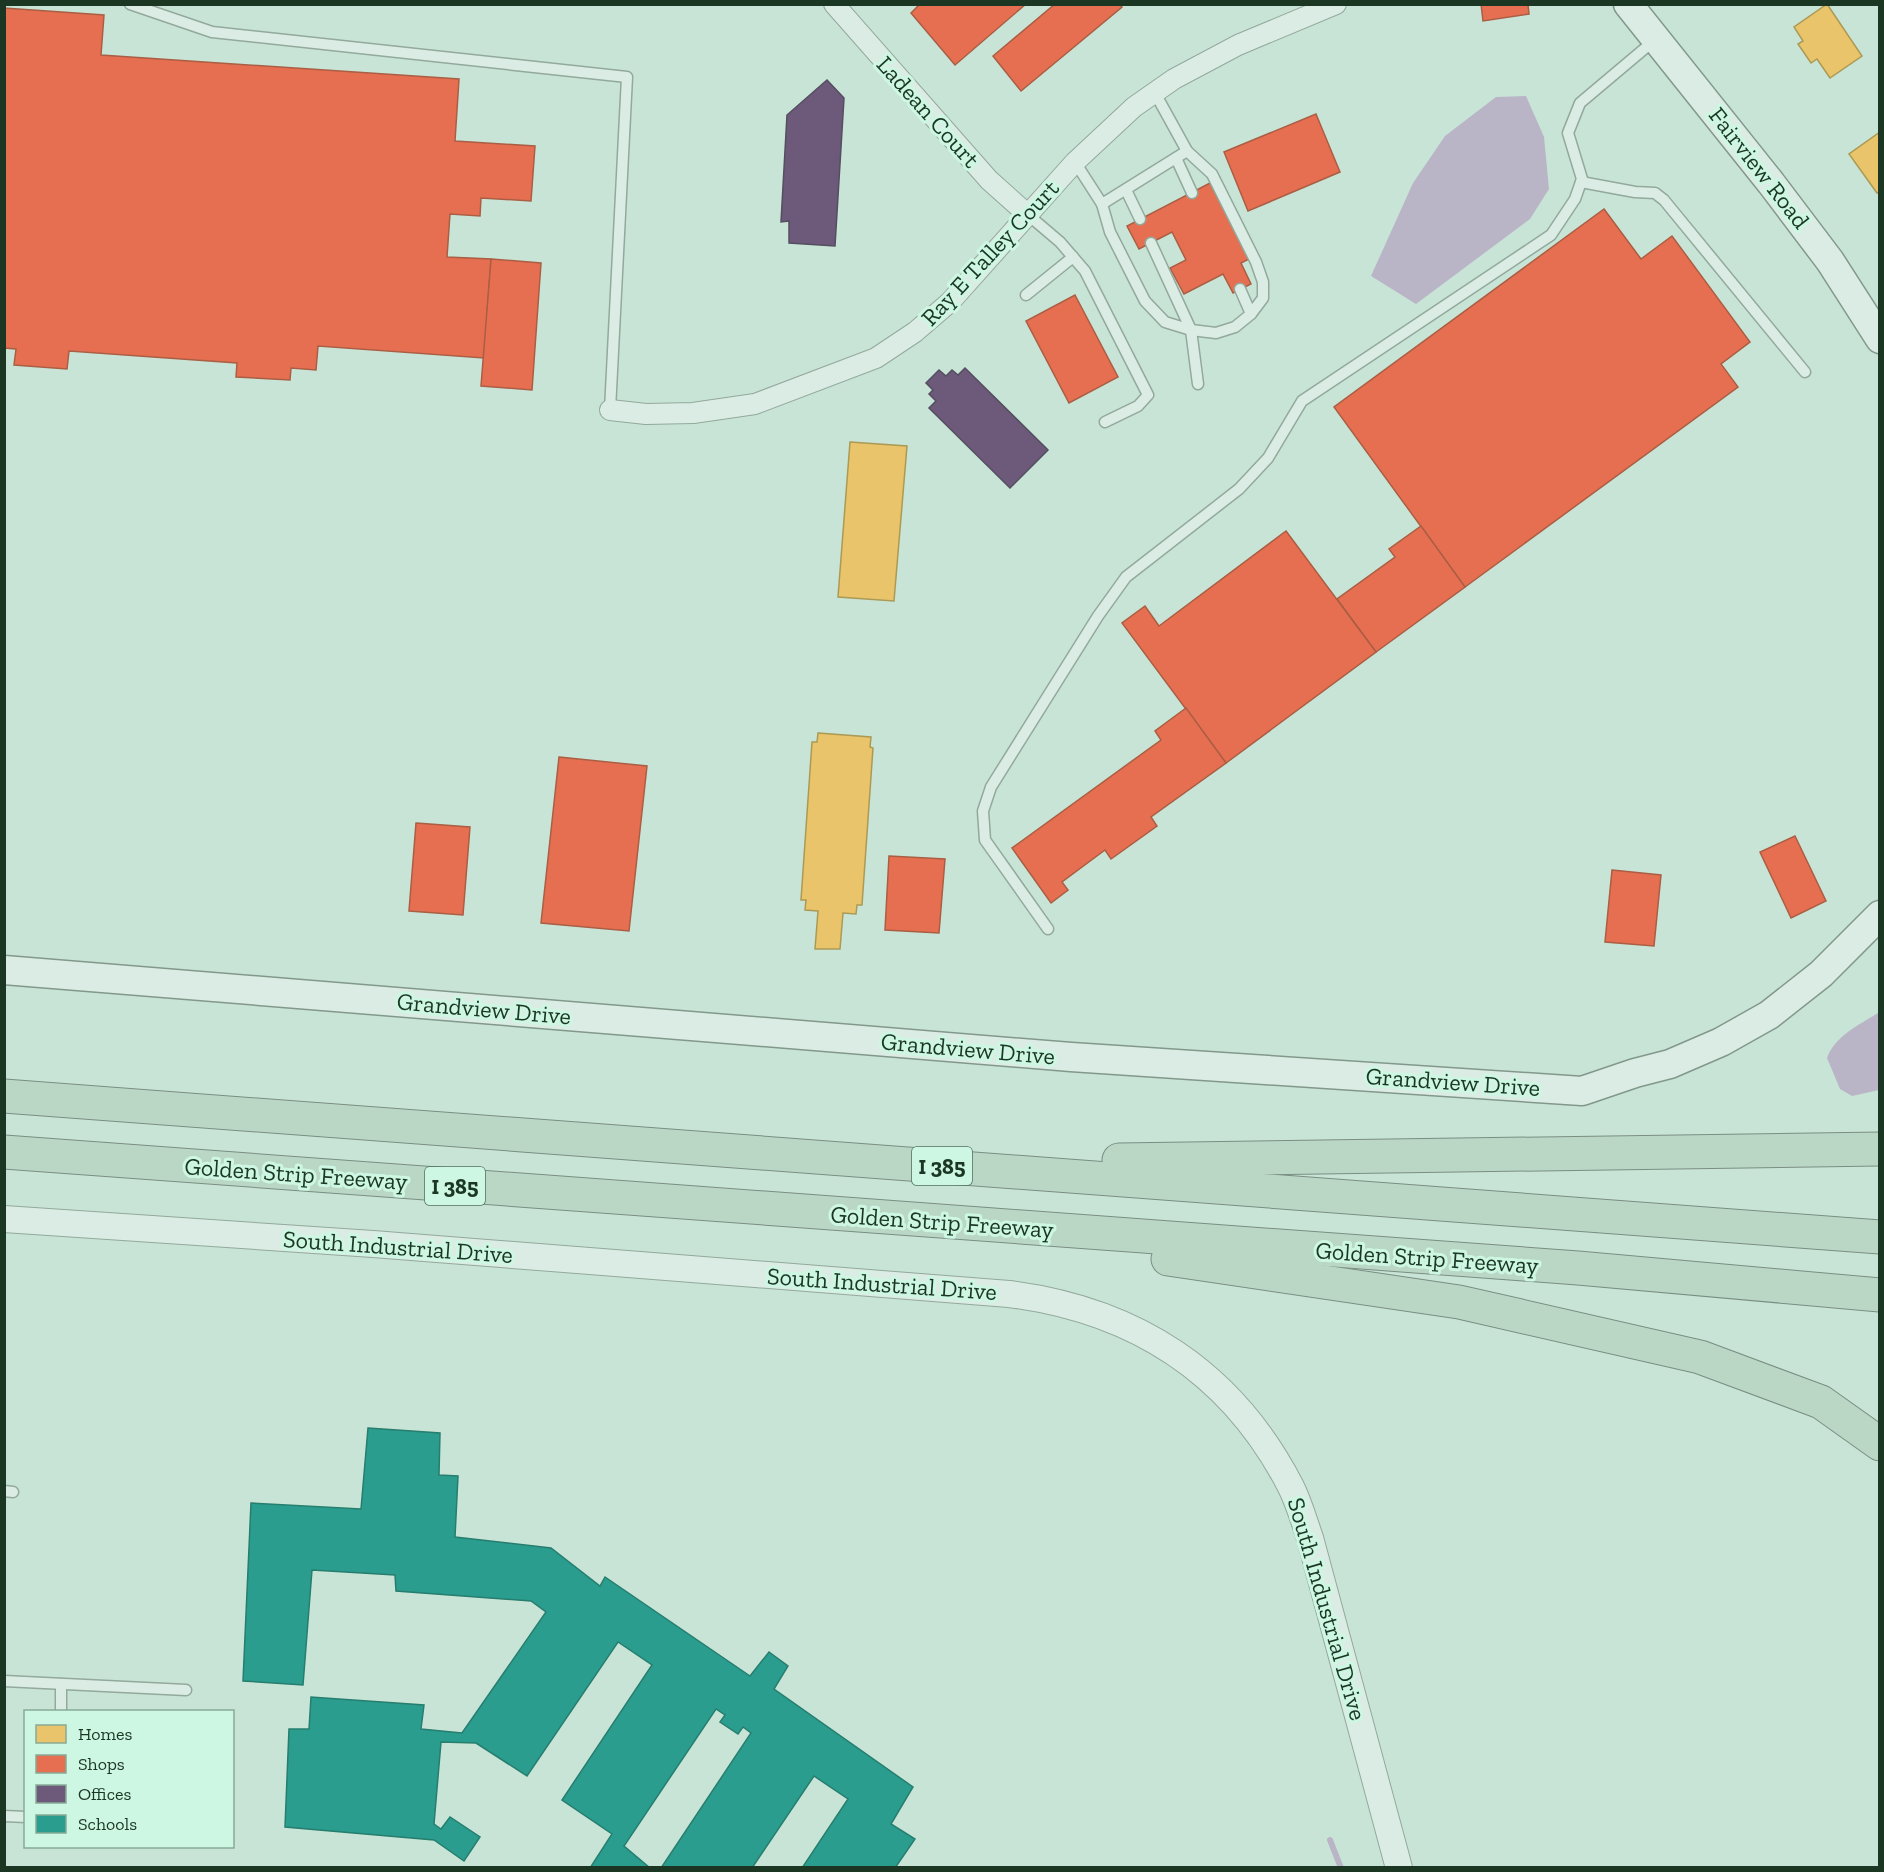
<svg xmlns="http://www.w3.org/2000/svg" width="1884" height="1872" font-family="'Zilla Slab',serif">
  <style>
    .water { fill: #b9b5c7 }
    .homes { fill: #e9c46a; stroke: #ab9a55; stroke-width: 1.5 }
    .shops { fill: #e76f51; stroke: #aa5e43; stroke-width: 1.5 }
    .offices { fill: #6d597a; stroke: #544f60; stroke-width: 1.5 }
    .schools { fill: #2a9d8f; stroke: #267e6f; stroke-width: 1.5 }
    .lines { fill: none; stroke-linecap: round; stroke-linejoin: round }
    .stream { stroke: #b9b5c7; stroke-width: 6 }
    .service-casing { stroke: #92a99c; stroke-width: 13 }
    .minor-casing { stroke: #92a99c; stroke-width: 22 }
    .tertiary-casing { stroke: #92a99c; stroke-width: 28 }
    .secondary-casing { stroke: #82988b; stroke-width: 31 }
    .motorway-casing { stroke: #798e82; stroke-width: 35 }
    .service { stroke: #dbece4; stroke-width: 10 }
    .minor { stroke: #dbece4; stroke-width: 20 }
    .tertiary { stroke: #dbece4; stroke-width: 26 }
    .secondary { stroke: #dbece4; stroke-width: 28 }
    .motorway { stroke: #bad7c6; stroke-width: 33 }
    .labels { text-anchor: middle; stroke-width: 6; stroke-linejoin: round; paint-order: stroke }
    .shield { fill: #cdf7e3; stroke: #50715d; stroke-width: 1.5 }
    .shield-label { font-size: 22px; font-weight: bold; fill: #1b3723 }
    .street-label { font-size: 24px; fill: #1b3723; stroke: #cdf7e3 }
  </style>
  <rect width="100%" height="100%" fill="#c8e4d6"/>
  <g class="water">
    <polygon points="1526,96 1544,137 1549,189 1530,219 1416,304 1371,276 1413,183 1445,136 1496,97"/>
    <path d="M1878 1013H1879V1090L1852 1096 1840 1089 1827 1058C1835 1036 1859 1025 1878 1013Z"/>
  </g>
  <g class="homes">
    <polygon points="1827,4 1862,56 1830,78 1817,59 1811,63 1798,44 1803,41 1794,27"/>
    <polygon points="1880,132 1880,192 1877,193 1849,154"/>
    <polygon points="850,442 907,446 894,601 838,597"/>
    <polygon points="818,733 871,737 870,747 873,748 862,905 857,905 856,914 843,913 840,949 815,949 818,911 805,910 806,900 801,900 812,742 817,742"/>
  </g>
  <g class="shops">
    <polygon points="920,4 1026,4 955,65 911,13"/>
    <polygon points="1055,4 1120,4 1122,7 1021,91 993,56"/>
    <polygon points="1481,4 1528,4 1529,14 1483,21"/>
    <polygon points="4,8 104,15 101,55 459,79 455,141 535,146 531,201 481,198 480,216 450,214 447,257 491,259 484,358 318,346 316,370 291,368 290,380 236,377 237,363 69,351 67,369 14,365 16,349 4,348"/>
    <polygon points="1316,114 1340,172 1248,211 1224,152"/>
    <polygon points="1210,183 1249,259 1241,263 1251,284 1233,293 1223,274 1184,294 1170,268 1186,260 1172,232 1139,249 1127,226"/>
    <polygon points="1604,209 1641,259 1672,236 1750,342 1721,364 1738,387 1465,587 1334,407"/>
    <polygon points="491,259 541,263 532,390 481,386"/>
    <polygon points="1075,295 1118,377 1069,403 1026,321"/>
    <polygon points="1421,526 1465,587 1376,652 1337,599 1395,557 1389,549"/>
    <polygon points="1286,531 1376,652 1226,763 1122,623 1145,606 1159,626"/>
    <polygon points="1186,708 1226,763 1151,817 1157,826 1111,859 1105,850 1062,882 1068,890 1051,903 1012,848 1161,740 1155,731"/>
    <polygon points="559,757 647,766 629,931 541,923"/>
    <polygon points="416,823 470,827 463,915 409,911"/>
    <polygon points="1795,836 1826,901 1791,918 1760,852"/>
    <polygon points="889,856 945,859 939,933 885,930"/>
    <polygon points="1612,870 1661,875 1654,946 1605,942"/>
  </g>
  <g class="offices">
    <polygon points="827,80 844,98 835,246 789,243 789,221 781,222 787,115"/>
    <polygon points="965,368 1048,450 1010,488 929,408 936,401 929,394 933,390 926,383 939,370 946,376 952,370 958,375"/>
  </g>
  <polygon class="schools" points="368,1428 440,1433 439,1475 458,1476 455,1537 551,1548 600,1586 605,1577 750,1676 769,1652 788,1666 774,1689 913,1787 891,1824 915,1839 895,1868 802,1868 848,1799 814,1776 752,1868 661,1868 751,1733 743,1727 738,1734 720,1722 725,1715 716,1709 624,1846 650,1868 590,1868 612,1834 562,1800 652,1665 618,1642 527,1776 476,1743 441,1742 434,1824 441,1829 450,1817 480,1837 464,1861 434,1840 285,1827 289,1729 309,1729 311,1697 424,1705 421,1729 462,1733 546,1612 531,1601 396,1591 395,1575 312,1570 303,1685 243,1681 251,1503 361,1509"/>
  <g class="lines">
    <polyline class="stream" points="1330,1840 1341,1868"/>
    <defs>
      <g id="service">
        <polyline points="130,4 212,32 627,77 610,410"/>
        <polyline points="1176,158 1192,193"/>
        <polyline points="1075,162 1102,204 1110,232 1145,301 1165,322 1191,330 1216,333 1235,327 1251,314 1263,298 1263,282 1256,262 1212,174 1187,151 1155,93"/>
        <polyline points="1581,182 1635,192 1655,193 1664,200 1805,372"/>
        <polyline points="1126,190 1140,219"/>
        <polyline points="1102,204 1187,151"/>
        <polyline points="1027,214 1060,242 1085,271 1148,395 1138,406 1105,422"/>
        <polyline points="1151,243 1191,330 1198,384"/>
        <polyline points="1240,289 1251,314"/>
        <polyline points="1026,295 1073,257"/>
        <polyline points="1048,929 985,840 983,811 991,787 1098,616 1126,577 1239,489 1268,458 1302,401 1551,235 1575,199 1582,179 1568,133 1580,103 1656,39"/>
        <polyline points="4,1491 13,1492"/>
        <polyline points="4,1681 186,1690"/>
        <polyline points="61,1684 61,1712"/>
        <polyline points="4,1816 26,1817"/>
      </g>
      <g id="minor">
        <polyline points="834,4 989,180 1027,214"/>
        <polyline points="610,410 646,414 693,413 755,404 876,358 915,332 950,302 1075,162 1134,107 1174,79 1238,45 1336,4"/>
      </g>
      <path id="tertiary" d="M4 1219 373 1244 1009 1294C1135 1310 1232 1372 1291 1487 1299 1503 1304 1521 1310 1538L1399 1868"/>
      <g id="secondary">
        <polyline points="1628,4 1771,183 1830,261 1880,339"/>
        <polyline points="4,970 1071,1057 1582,1091 1635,1073 1670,1064 1721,1042 1769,1015 1821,974 1880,915"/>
      </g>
      <g id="motorway">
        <polyline points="4,1096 1880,1237"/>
        <polyline points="4,1152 1578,1268 1880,1295"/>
        <polyline points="1119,1160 1880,1149"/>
        <polyline points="1168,1259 1459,1302 1700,1357 1821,1402 1880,1444"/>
      </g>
    </defs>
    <use href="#service" class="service-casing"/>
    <use href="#minor" class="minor-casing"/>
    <use href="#tertiary" class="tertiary-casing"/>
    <use href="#secondary" class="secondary-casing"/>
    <use href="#motorway" class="motorway-casing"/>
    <use href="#service" class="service"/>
    <use href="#minor" class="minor"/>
    <use href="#tertiary" class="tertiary"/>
    <use href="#secondary" class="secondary"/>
    <use href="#motorway" class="motorway"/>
  </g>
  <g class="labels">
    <g class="shield">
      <rect x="912" y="1147" width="60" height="38" rx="4.5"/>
      <rect x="425" y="1167" width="60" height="38" rx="4.5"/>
    </g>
    <g class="shield-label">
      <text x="942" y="1174">I 385</text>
      <text x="455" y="1194">I 385</text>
    </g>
    <g class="street-label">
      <text transform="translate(928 112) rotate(48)" y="8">Ladean Court</text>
      <text transform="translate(1759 168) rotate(52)" y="8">Fairview Road</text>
      <text transform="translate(990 253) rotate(-47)" y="8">Ray E Talley Court</text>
      <text transform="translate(484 1009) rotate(5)" y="8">Grandview Drive</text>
      <text transform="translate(968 1049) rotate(5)" y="8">Grandview Drive</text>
      <text transform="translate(1453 1082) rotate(4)" y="8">Grandview Drive</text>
      <text transform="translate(296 1174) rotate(4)" y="8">Golden Strip Freeway</text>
      <text transform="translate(942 1222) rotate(4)" y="8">Golden Strip Freeway</text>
      <text transform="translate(398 1247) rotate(4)" y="8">South Industrial Drive</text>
      <text transform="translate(1427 1258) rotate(4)" y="8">Golden Strip Freeway</text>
      <text transform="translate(882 1284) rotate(4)" y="8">South Industrial Drive</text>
      <text transform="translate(1327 1609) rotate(74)" y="8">South Industrial Drive</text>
    </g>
  </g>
  <rect width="1884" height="1872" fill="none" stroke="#1b3723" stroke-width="12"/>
  <rect x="24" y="1710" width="210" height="138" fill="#cdf7e3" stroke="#86aa96" stroke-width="1.5"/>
  <rect x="36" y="1725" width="30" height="18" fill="#e9c46a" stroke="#86aa96" stroke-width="1.5"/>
  <text x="78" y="1740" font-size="18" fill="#1b3723">Homes</text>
  <rect x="36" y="1755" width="30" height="18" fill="#e76f51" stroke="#86aa96" stroke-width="1.5"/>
  <text x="78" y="1770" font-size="18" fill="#1b3723">Shops</text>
  <rect x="36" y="1785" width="30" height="18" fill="#6d597a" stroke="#86aa96" stroke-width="1.5"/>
  <text x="78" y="1800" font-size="18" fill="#1b3723">Offices</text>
  <rect x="36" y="1815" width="30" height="18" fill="#2a9d8f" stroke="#86aa96" stroke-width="1.5"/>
  <text x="78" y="1830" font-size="18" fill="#1b3723">Schools</text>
</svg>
